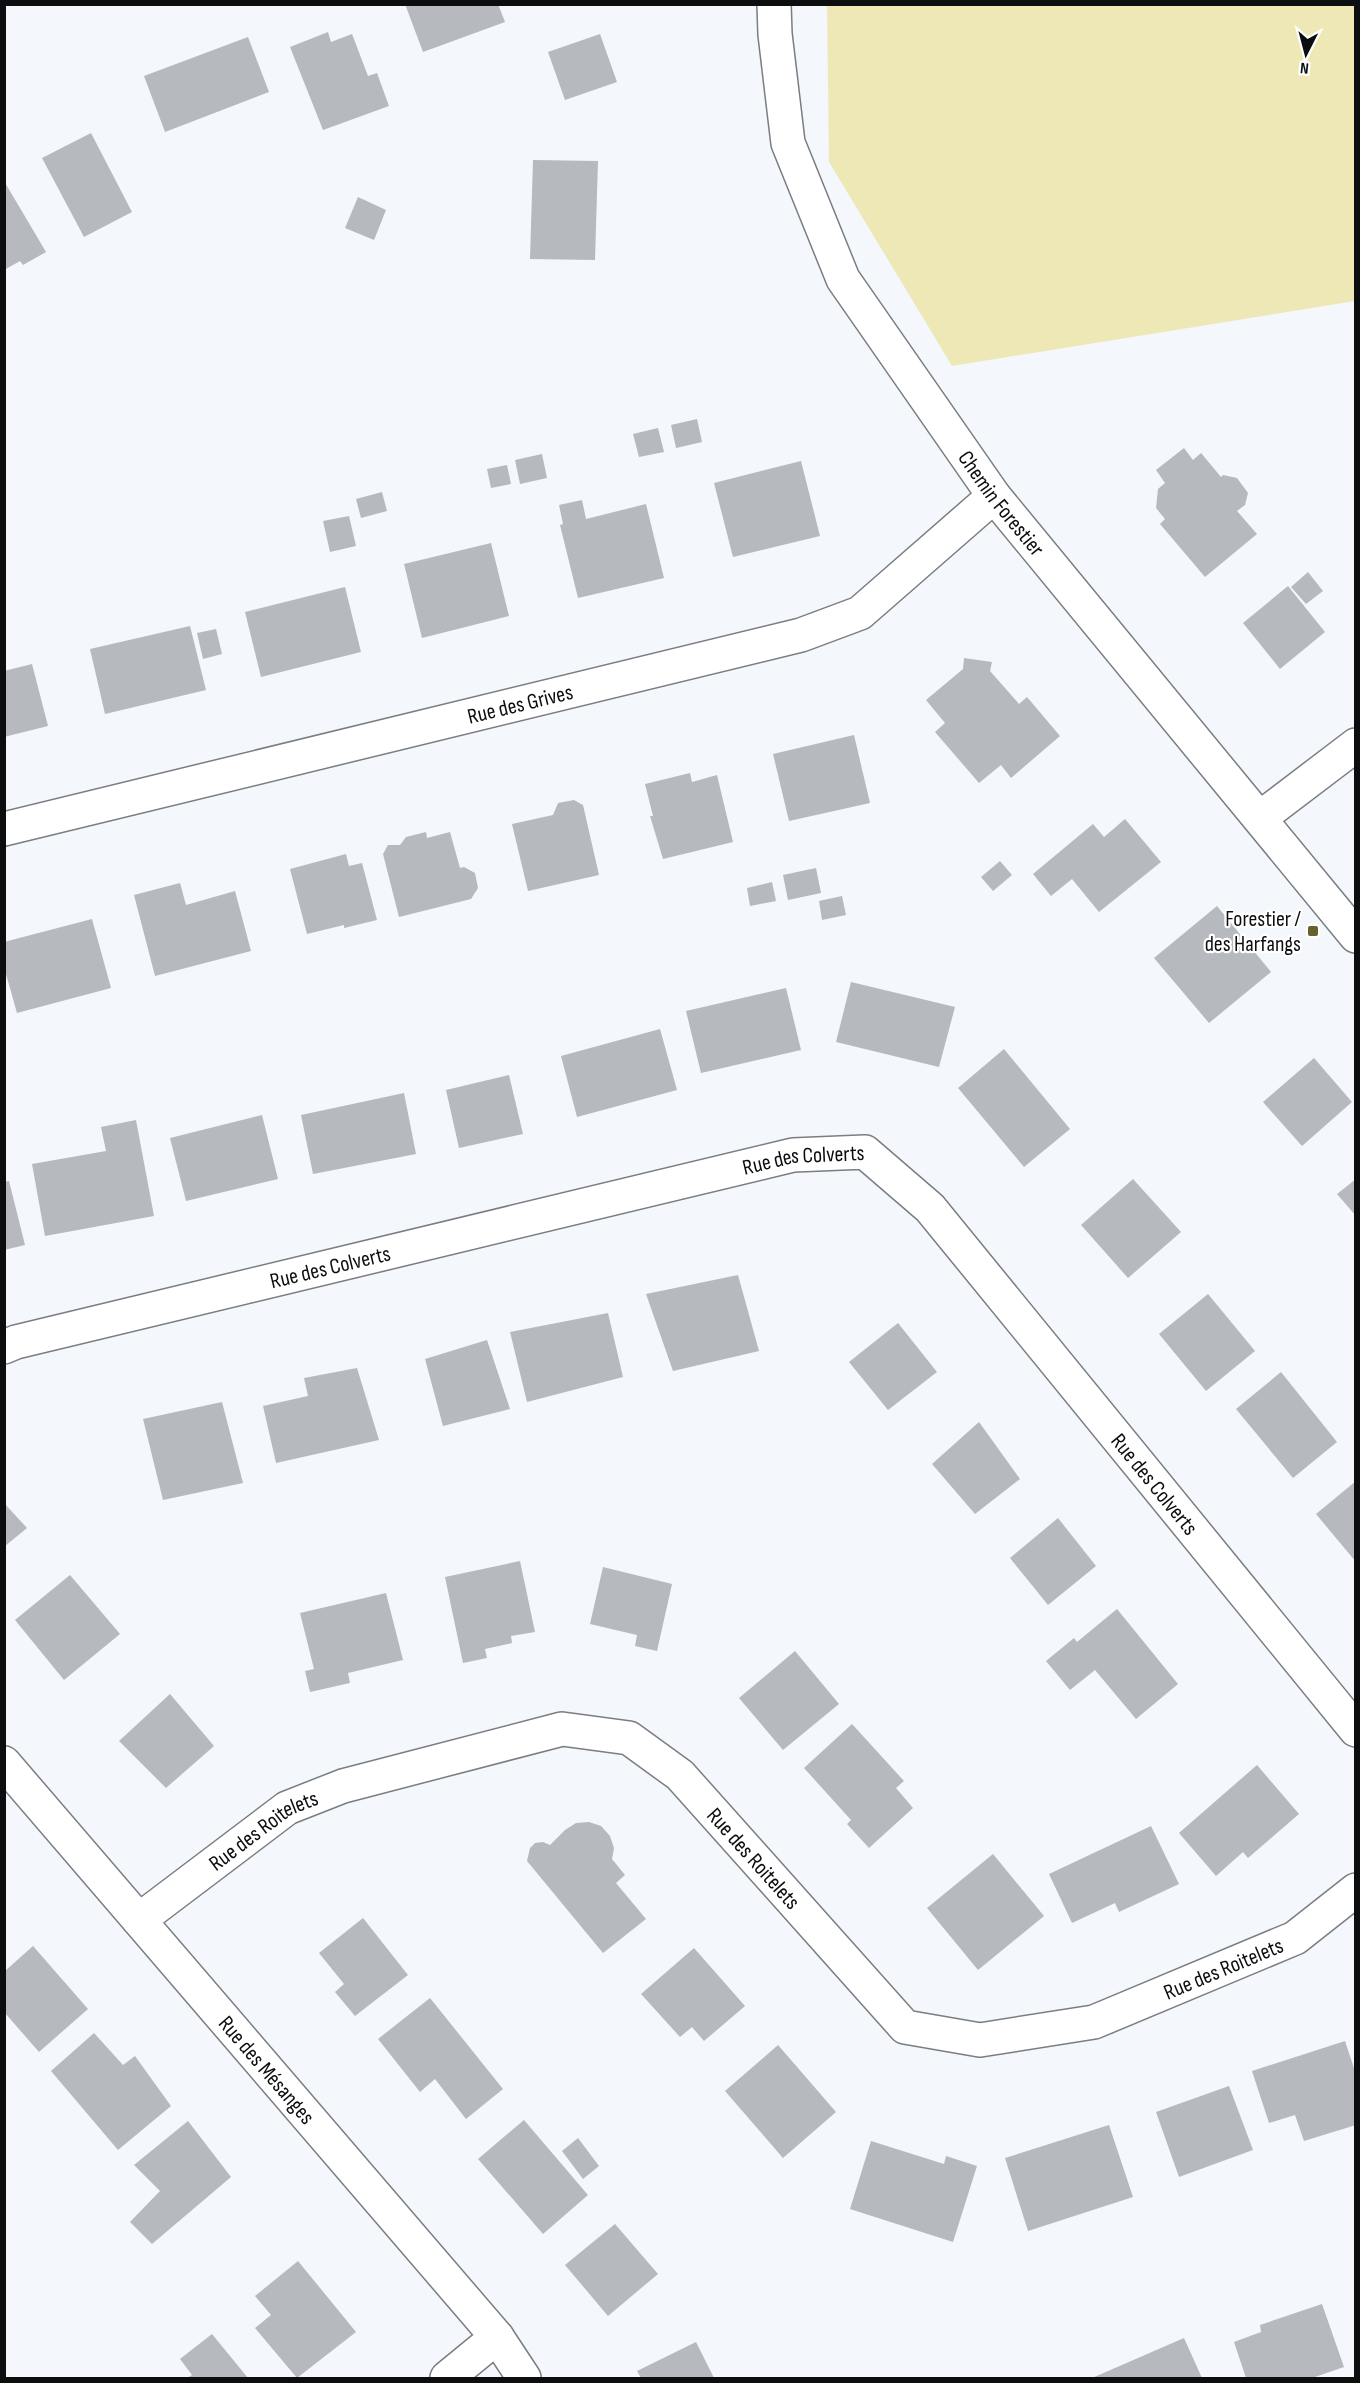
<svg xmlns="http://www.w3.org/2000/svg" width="1360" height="2383" font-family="'Sofia Sans Condensed',sans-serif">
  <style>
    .green { fill: #eee8b7 }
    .building { fill: #b6b9be }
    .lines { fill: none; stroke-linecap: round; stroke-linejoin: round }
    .street-casing { stroke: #7a7d81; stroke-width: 36 }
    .street { stroke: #fff; stroke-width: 33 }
    .poi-dot { fill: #68612e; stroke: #fff; stroke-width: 2 }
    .labels { text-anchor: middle; stroke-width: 4.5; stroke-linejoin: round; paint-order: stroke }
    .street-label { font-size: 22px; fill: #0c0d0f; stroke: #fff }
    .poi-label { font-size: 22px; fill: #0c0d0f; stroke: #fff; text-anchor: end }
  </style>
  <rect width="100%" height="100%" fill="#f4f7fc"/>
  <polygon class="green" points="827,5 1355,5 1355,301 952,366 829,162"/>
  <g class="building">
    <polygon points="405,4 498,4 505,22 423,52"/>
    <polygon points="328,32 331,42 352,34 368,76 377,73 389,106 323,130 290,47"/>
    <polygon points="600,34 617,82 565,100 548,52"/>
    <polygon points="248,37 269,92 165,132 144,76"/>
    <polygon points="91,133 132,212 84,237 42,158"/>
    <polygon points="533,160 598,161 595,260 530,259"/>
    <polygon points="4,181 46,252 23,265 20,261 4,270"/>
    <polygon points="358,197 386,210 374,240 345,228"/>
    <polygon points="697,419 702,442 676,448 671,425"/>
    <polygon points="658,428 664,452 639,457 633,434"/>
    <polygon points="1184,448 1193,460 1201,453 1221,477 1223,475 1237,478 1248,493 1245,505 1237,511 1257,534 1205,577 1160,524 1165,519 1156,508 1158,489 1165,483 1156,470"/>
    <polygon points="542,454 547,478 520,484 515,460"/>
    <polygon points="801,461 820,536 733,557 714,483"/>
    <polygon points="507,465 511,484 491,488 487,469"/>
    <polygon points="382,492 387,511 361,518 356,499"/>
    <polygon points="582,500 586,519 646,504 664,578 578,598 560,525 563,524 559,505"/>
    <polygon points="349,516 356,546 330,552 323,521"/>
    <polygon points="491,543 509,616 422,638 404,564"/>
    <polygon points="1308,572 1323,591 1306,604 1291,587"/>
    <polygon points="1288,586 1325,632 1280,669 1243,623"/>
    <polygon points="345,587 361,652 261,677 245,612"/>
    <polygon points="190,626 206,690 105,714 90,649"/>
    <polygon points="216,629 222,654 203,659 197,633"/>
    <polygon points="964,658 992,662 990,671 1019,704 1027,697 1060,736 1011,778 1001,765 979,783 935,732 945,723 926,700 963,669"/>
    <polygon points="32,664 48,726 4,737 4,671"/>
    <polygon points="854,735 870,803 789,821 773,754"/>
    <polygon points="690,773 692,782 717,775 733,842 663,859 650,816 653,816 645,784"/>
    <polygon points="574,800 583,805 599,875 528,891 512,824 553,815 558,803"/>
    <polygon points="1125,819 1161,862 1099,912 1072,879 1051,896 1033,874 1093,824 1104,837"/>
    <polygon points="426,832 427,838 450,832 460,868 464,867 475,873 478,888 471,899 399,917 383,854 388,845 400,845 406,837"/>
    <polygon points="346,854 349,866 362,863 377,920 344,928 344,925 307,934 290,869"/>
    <polygon points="1000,861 1012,875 993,891 981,877"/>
    <polygon points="816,868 821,893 788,900 783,875"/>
    <polygon points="772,882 776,901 750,906 747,888"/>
    <polygon points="180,883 186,905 235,891 251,951 155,976 134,895"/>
    <polygon points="842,896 846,915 822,920 819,901"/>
    <polygon points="1217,906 1271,972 1209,1023 1154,958"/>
    <polygon points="92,919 111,988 17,1013 4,967 4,942"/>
    <polygon points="851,982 955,1007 939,1067 836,1042"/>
    <polygon points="786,988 801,1050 701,1073 686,1011"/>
    <polygon points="660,1029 677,1090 577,1117 561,1056"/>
    <polygon points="1004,1049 1070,1129 1024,1167 958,1088"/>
    <polygon points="1314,1058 1352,1102 1302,1146 1263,1102"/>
    <polygon points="509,1075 523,1134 459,1148 446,1090"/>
    <polygon points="404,1093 416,1154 313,1174 301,1115"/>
    <polygon points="262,1115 278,1179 186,1201 170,1138"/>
    <polygon points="136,1120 154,1216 45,1236 32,1164 106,1151 101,1127"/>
    <polygon points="1133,1179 1181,1232 1128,1278 1081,1225"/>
    <polygon points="1356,1179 1356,1216 1337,1194"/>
    <polygon points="9,1181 25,1245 4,1250 4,1182"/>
    <polygon points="738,1275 759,1351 673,1371 646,1294"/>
    <polygon points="1208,1294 1255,1351 1206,1391 1159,1334"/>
    <polygon points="608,1313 623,1377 527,1402 510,1332"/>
    <polygon points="898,1323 937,1372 888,1410 849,1362"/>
    <polygon points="487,1340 510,1409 443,1426 425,1359"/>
    <polygon points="357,1368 379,1440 276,1463 263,1406 308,1396 304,1378"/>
    <polygon points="1281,1372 1337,1442 1293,1478 1236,1409"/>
    <polygon points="222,1402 243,1483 163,1500 143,1419"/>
    <polygon points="979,1422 1020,1479 975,1514 932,1464"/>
    <polygon points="1356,1481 1356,1562 1316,1514"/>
    <polygon points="4,1503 27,1528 4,1547"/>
    <polygon points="1058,1518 1096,1566 1048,1605 1010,1558"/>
    <polygon points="520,1561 535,1632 511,1636 512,1643 485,1649 487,1658 463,1663 445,1577"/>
    <polygon points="603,1567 672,1584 657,1651 635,1646 637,1635 590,1624"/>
    <polygon points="70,1575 120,1634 64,1680 15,1620"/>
    <polygon points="386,1593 403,1660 348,1673 350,1683 310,1692 305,1671 314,1669 300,1613"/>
    <polygon points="1117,1609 1178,1684 1136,1719 1095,1670 1070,1690 1046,1661 1074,1638 1077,1642"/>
    <polygon points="795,1651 839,1704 783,1750 739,1698"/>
    <polygon points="170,1694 214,1746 166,1788 119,1741"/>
    <polygon points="852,1724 904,1781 896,1788 913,1808 869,1848 847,1824 851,1820 804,1768"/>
    <polygon points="1257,1765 1299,1814 1248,1858 1243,1852 1216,1876 1179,1833"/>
    <polygon points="589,1822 601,1826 610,1836 614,1848 612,1859 625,1875 616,1883 646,1919 603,1953 527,1861 530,1848 535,1843 543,1842 550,1845 565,1830 576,1823"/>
    <polygon points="1151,1826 1179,1884 1119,1912 1115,1903 1072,1923 1049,1874"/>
    <polygon points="993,1854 1044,1916 978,1970 927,1908"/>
    <polygon points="363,1918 408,1975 355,2016 335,1992 344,1984 319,1953"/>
    <polygon points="33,1946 88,2009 39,2052 5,2013 5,1971"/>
    <polygon points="694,1948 745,2006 704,2041 692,2027 680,2037 641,1994"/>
    <polygon points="430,1998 503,2089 466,2119 435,2079 420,2092 378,2039"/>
    <polygon points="94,2033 123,2065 135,2056 171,2106 118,2150 51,2071"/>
    <polygon points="1345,2041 1356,2074 1356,2125 1304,2141 1295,2115 1269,2123 1252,2071"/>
    <polygon points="778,2045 836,2112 783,2158 725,2091"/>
    <polygon points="1229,2086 1253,2150 1179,2177 1156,2112"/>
    <polygon points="524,2120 588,2195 543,2234 478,2159"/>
    <polygon points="188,2121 231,2177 152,2244 130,2222 160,2191 134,2165"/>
    <polygon points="1109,2125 1133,2197 1028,2231 1005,2158"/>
    <polygon points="578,2138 599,2166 583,2179 562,2151"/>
    <polygon points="871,2141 944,2164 946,2156 977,2166 953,2242 850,2209"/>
    <polygon points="615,2224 658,2274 608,2316 565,2265"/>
    <polygon points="298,2261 356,2332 297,2378 255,2328 271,2315 255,2296"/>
    <polygon points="1322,2304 1344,2367 1312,2378 1246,2378 1234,2342 1261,2332 1260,2325"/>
    <polygon points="212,2334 248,2378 187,2378 192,2375 180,2359"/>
    <polygon points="1184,2338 1202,2378 1092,2378"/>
    <polygon points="696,2342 714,2378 641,2378 637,2371"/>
  </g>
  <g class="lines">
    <defs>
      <g id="street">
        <path id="s1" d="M774 4 775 34 788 143 843 279 994 496 1356 936"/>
        <polyline points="1260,818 1356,745"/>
        <path id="s2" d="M4 829 801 635 860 613 994 496"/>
        <path id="s3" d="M4 1347 16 1342 793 1155 865 1152 930 1208 1356 1730"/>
        <path id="s4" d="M4 1763 497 2337 524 2378"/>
        <path id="s5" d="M139 1920 287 1808 343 1786 562 1729 629 1738 680 1775 905 2027 980 2040 1094 2022 1295 1938 1356 1890"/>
        <polyline points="447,2378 497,2337"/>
      </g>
    </defs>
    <use href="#street" class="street-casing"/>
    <use href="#street" class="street"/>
  </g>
  <rect class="poi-dot" x="1307" y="925" width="12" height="12" rx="3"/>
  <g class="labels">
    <g class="street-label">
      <text dy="8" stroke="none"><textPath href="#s1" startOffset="561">Chemin Forestier</textPath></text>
      <text dy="8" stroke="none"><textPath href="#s2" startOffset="531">Rue des Grives</textPath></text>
      <text dy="8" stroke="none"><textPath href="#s3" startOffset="822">Rue des Colverts</textPath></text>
      <text dy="8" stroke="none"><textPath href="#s3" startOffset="336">Rue des Colverts</textPath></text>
      <text dy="8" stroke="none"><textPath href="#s3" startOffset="1326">Rue des Colverts</textPath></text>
      <text dy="8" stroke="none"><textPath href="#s5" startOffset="154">Rue des Roitelets</textPath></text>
      <text dy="8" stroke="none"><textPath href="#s5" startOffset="714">Rue des Roitelets</textPath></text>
      <text dy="8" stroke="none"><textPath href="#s5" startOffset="1272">Rue des Roitelets</textPath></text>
      <text dy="8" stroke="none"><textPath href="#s4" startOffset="404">Rue des Mésanges</textPath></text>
    </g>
    <g class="poi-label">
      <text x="1301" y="926">Forestier /<tspan x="1301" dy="25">des Harfangs</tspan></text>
    </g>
  </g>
  <rect width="1360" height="2383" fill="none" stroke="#0c0d0f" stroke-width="12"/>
  <g transform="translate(1306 54) rotate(186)" stroke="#ffffff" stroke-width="4.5" paint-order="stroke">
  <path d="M0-4.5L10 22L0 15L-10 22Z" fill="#0c0d0f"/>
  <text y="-9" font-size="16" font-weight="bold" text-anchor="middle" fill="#0c0d0f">N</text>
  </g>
</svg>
